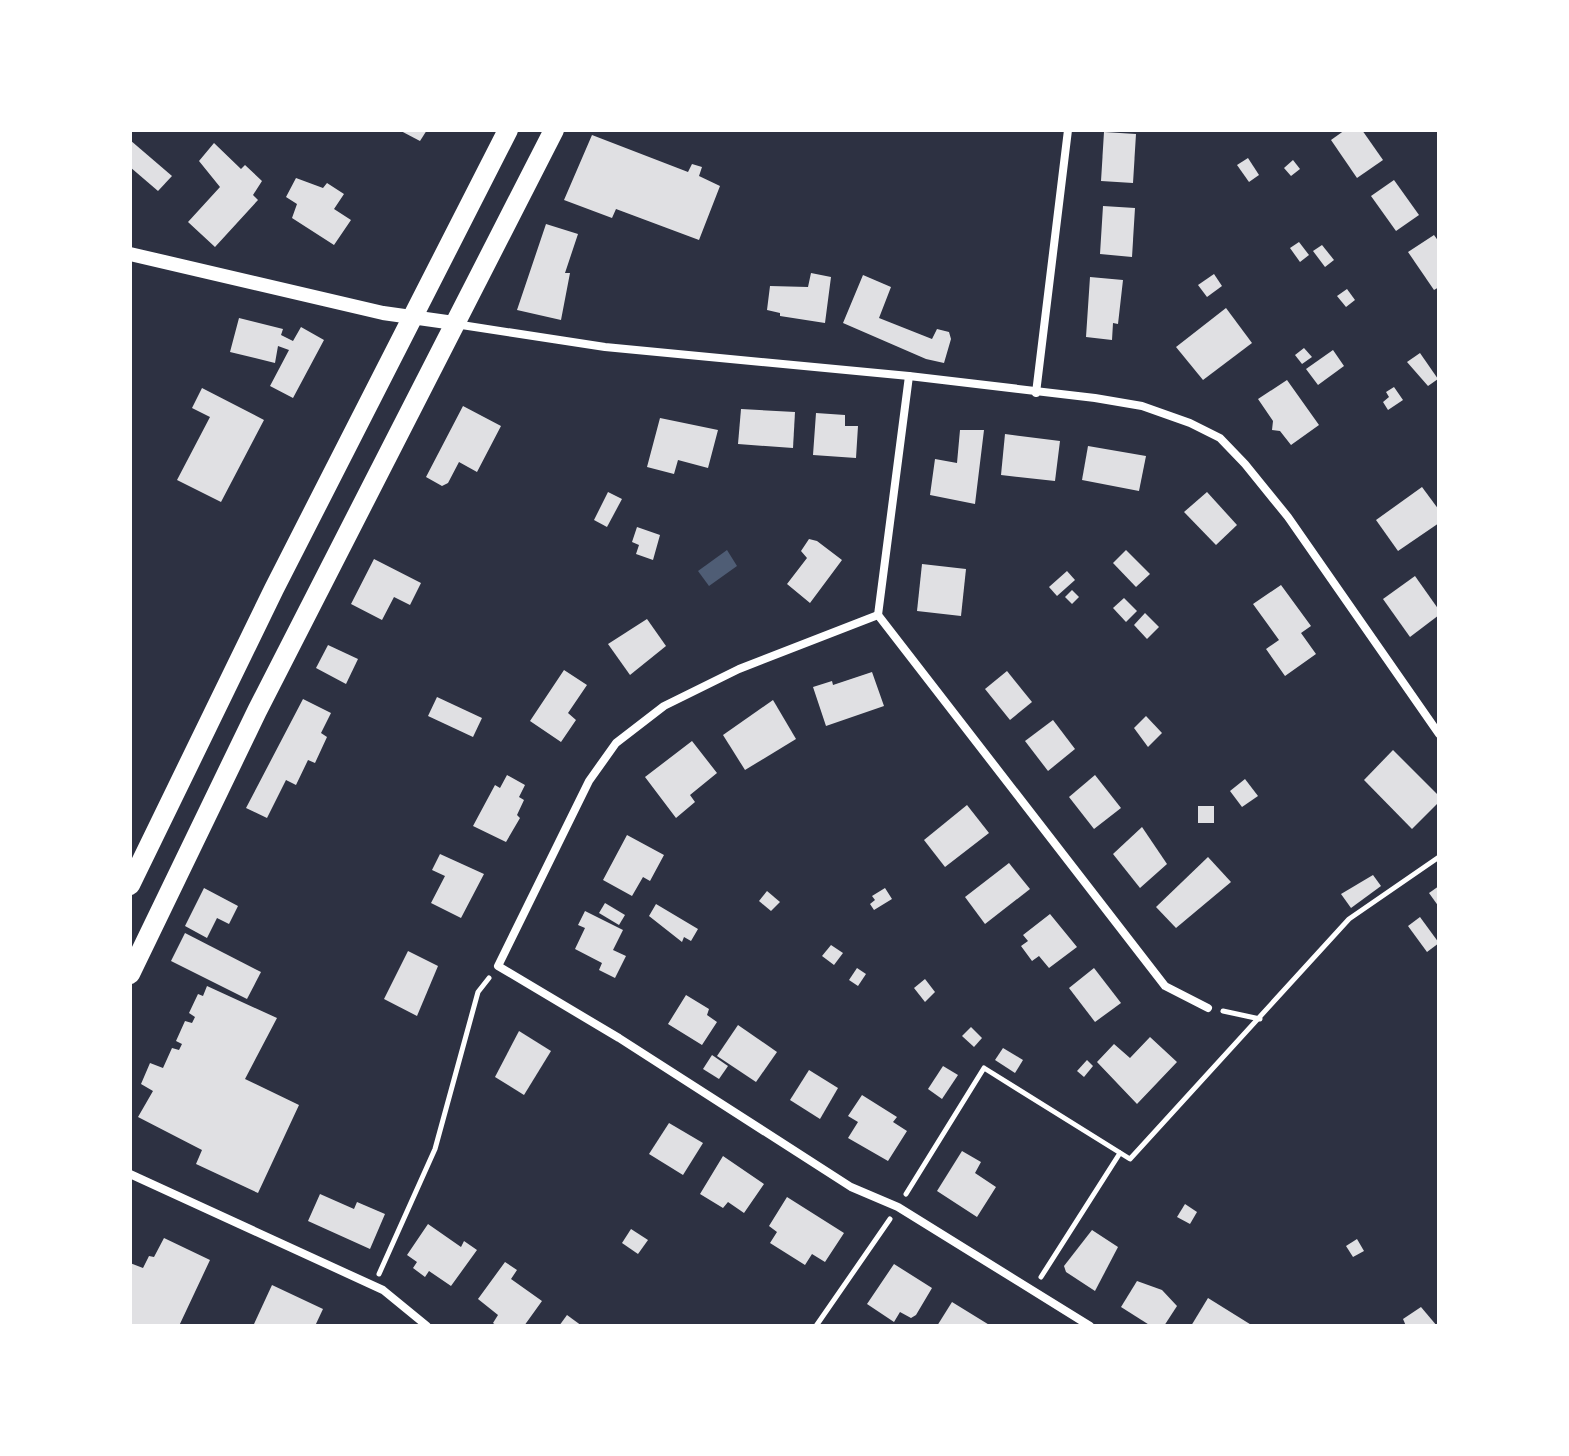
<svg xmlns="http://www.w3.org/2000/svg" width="1569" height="1456" font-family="'IBM Plex Sans',sans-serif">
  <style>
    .water { fill: #4f5d75 }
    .building { fill: #e0e0e3 }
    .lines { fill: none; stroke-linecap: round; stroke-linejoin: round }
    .path { stroke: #fff; stroke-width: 5 }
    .minor { stroke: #fff; stroke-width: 8 }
    .tertiary { stroke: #fff; stroke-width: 14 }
    .primary { stroke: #fff; stroke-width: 20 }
  </style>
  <rect width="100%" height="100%" fill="#2d3142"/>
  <polygon class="water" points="727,550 737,566 709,586 698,571"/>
  <g class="building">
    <polygon points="399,130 427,130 420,141"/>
    <polygon points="1345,130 1362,130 1383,160 1357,178 1331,140"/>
    <polygon points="1104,132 1136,134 1133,183 1101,181"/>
    <polygon points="592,135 688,172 692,164 702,167 699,176 720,186 699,240 616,209 612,218 564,200"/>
    <polygon points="130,140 172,176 158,191 130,167"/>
    <polygon points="214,143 241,169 245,165 262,181 253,195 258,200 215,247 188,222 220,187 199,161"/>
    <polygon points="1248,158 1259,175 1249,182 1237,165"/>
    <polygon points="1293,160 1300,169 1291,176 1284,168"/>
    <polygon points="296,178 323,188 327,183 344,194 334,209 351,220 334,245 292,218 297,204 286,197"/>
    <polygon points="1394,180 1419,215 1396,231 1371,196"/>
    <polygon points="1103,206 1135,208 1132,257 1100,254"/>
    <polygon points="546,224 578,234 565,273 570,273 561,320 517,310"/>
    <polygon points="1434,235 1439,242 1439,287 1434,290 1408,252"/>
    <polygon points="1299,242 1309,255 1300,262 1290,248"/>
    <polygon points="1322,245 1334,260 1325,267 1313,251"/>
    <polygon points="811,273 831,277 825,323 780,316 780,313 767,310 770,286 808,287"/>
    <polygon points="1214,274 1222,286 1207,297 1198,285"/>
    <polygon points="863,275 891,287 879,318 932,339 937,329 949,332 951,339 944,363 926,359 843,323"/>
    <polygon points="1090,277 1123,280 1118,324 1113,323 1112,340 1086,337"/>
    <polygon points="1347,289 1355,300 1346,307 1337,296"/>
    <polygon points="1226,308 1252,343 1203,380 1176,347"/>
    <polygon points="239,318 283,329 281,335 293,341 301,327 324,340 293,398 270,386 289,350 278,346 275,363 230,352"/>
    <polygon points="1304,348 1312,357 1302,364 1295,355"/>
    <polygon points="1333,350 1344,366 1318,385 1306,369"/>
    <polygon points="1420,353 1438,379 1428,386 1407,362"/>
    <polygon points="1287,380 1319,425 1291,445 1280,431 1272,430 1273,421 1258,399"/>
    <polygon points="1394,387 1403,400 1388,410 1383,402 1389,397 1386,392"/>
    <polygon points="202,388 264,420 221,502 177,480 210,417 192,408"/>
    <polygon points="463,406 501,426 477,472 459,462 448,483 442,486 426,477"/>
    <polygon points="741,409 795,412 793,448 738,444"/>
    <polygon points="816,413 845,415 845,426 858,426 856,458 813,455"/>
    <polygon points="660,418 718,430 708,468 678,460 674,474 647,467"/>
    <polygon points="960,430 984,430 975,504 930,495 935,459 957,463"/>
    <polygon points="1005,434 1060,441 1055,481 1001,475"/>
    <polygon points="1088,446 1146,456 1139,491 1082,480"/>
    <polygon points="1422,487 1439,510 1439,523 1398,551 1376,520"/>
    <polygon points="608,492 622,499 607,527 594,520"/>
    <polygon points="1207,492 1237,525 1216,545 1184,512"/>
    <polygon points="637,527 660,535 653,560 636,554 639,545 632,542"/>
    <polygon points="809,539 817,541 842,560 810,603 787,584 807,558 801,551"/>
    <polygon points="1126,550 1150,574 1136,587 1113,563"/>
    <polygon points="374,559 421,583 410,605 394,597 382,620 351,604"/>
    <polygon points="922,564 966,569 961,616 917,611"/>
    <polygon points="1067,571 1075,580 1057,596 1049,587"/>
    <polygon points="1415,576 1439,610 1439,615 1410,637 1383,599"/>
    <polygon points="1281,585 1311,626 1301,633 1316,654 1285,676 1266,649 1279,640 1253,604"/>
    <polygon points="1072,590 1079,597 1072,604 1065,597"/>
    <polygon points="1124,598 1137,611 1126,622 1113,608"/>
    <polygon points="1145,613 1159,627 1147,639 1134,625"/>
    <polygon points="647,619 666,646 630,675 608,644"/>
    <polygon points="328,645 358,659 346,684 316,668"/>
    <polygon points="564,670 587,685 568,713 576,720 561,742 530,721"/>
    <polygon points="1007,671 1032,702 1010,720 985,689"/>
    <polygon points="872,672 884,706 826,726 813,687 832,681 833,685"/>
    <polygon points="437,697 482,718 473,737 428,716"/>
    <polygon points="303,699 331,713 321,733 327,737 315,763 308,760 296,785 286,780 267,818 246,808"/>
    <polygon points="773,700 796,739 745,770 723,735"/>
    <polygon points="1146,716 1162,733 1148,747 1134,728"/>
    <polygon points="1053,720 1075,749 1048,771 1025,741"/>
    <polygon points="692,741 717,773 690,795 695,802 676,818 645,777"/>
    <polygon points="1393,750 1439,796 1439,802 1412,829 1364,780"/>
    <polygon points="507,775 525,785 519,797 524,800 517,815 520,818 506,842 473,826 495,785 500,788"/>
    <polygon points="1095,775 1121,808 1094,829 1069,797"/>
    <polygon points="1245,779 1258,796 1242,807 1230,791"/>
    <polygon points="967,805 989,833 945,867 924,840"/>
    <rect x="1198" y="806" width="16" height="17"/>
    <polygon points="1142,827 1167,864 1140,888 1113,854"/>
    <polygon points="627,835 664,855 650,881 643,877 632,896 603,880"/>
    <polygon points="440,854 484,874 461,918 431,903 445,876 432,870"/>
    <polygon points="1208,857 1231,882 1176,928 1156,907"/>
    <polygon points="1009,863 1030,889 985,924 965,897"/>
    <polygon points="1373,875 1381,886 1351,908 1341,894"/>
    <polygon points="1439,886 1439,907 1429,893"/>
    <polygon points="204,888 238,906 229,924 217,918 207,938 185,926"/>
    <polygon points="885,888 892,899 874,910 870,904 875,900 872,896"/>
    <polygon points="767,891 780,902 771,911 759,901"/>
    <polygon points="605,903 625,915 619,925 599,913"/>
    <polygon points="656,904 698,929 691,941 684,937 682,942 649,916"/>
    <polygon points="585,911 623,930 613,950 626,956 615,978 599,970 602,963 575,949 585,928 578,925"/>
    <polygon points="1050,914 1077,947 1049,968 1039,956 1032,961 1021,946 1028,941 1023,935"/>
    <polygon points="1420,917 1439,943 1427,952 1408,926"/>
    <polygon points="185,933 261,972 247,999 171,961"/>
    <polygon points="831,945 843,953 834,965 822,956"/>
    <polygon points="408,951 438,966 417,1016 384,999"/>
    <polygon points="857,968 866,974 858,986 849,980"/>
    <polygon points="1094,968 1121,1003 1095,1022 1069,988"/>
    <polygon points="925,979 935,992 925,1002 914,988"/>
    <polygon points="207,986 277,1018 245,1079 299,1105 258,1193 196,1164 202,1150 138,1117 153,1091 141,1084 150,1063 163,1068 172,1048 179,1050 182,1044 176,1041 185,1021 192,1023 195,1017 189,1013 198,994 203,996"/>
    <polygon points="686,995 709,1009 707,1015 717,1022 702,1045 668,1024"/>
    <polygon points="738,1025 777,1052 756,1082 717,1056"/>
    <polygon points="971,1027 982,1038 974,1047 962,1036"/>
    <polygon points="519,1031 551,1051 524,1095 495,1077"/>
    <polygon points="1150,1037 1177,1062 1137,1104 1097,1062 1114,1044 1130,1058"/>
    <polygon points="1003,1048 1023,1060 1015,1073 995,1060"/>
    <polygon points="712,1055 728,1066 719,1079 703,1069"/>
    <polygon points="1087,1060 1093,1066 1084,1077 1077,1071"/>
    <polygon points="943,1066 958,1075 942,1099 928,1089"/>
    <polygon points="809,1070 838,1088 820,1119 790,1100"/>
    <polygon points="862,1095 897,1117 893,1122 907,1131 888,1161 848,1138 858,1122 848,1116"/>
    <polygon points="669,1123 703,1143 683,1175 649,1154"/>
    <polygon points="962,1151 981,1162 975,1173 996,1187 977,1217 937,1191"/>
    <polygon points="723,1156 764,1184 744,1213 728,1202 723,1208 700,1194"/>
    <polygon points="320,1194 354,1209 357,1202 385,1214 370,1249 308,1221"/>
    <polygon points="787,1197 844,1233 825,1262 812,1254 805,1265 770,1243 777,1232 769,1226"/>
    <polygon points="1185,1204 1197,1212 1190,1224 1177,1217"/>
    <polygon points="428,1224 461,1247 464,1241 477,1250 451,1286 429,1271 425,1277 413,1268 417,1262 407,1255"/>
    <polygon points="631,1229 648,1240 638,1254 622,1243"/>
    <polygon points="1092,1230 1118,1247 1095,1291 1066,1272 1064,1266"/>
    <polygon points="164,1238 210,1260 179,1326 130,1326 130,1263 143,1268 149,1256 154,1257"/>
    <polygon points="1357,1239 1364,1251 1353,1257 1346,1246"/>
    <polygon points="505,1262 517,1270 511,1279 542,1301 524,1326 497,1326 493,1323 498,1315 478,1299"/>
    <polygon points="894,1264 932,1288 916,1315 911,1318 900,1312 894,1322 867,1304"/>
    <polygon points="1137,1281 1162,1290 1177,1306 1164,1326 1151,1326 1121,1307"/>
    <polygon points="272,1285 323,1309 315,1326 254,1324"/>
    <polygon points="1208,1298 1253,1326 1191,1326"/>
    <polygon points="952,1302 991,1326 937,1326"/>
    <polygon points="1421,1307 1437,1326 1406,1326 1403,1319"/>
    <polygon points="567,1315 582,1326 559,1326"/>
  </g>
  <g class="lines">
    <g class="path">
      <polyline points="1223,1011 1260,1019"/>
      <polyline points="906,1194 984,1068 1130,1159 1349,919 1439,857"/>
      <polyline points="379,1274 435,1149 478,992 489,978"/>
      <polyline points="1041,1277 1120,1153"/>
      <polyline points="816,1326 890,1219"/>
    </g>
    <g class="minor">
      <polyline points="455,324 605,347 909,376 1095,398 1142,406 1190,423 1220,438 1245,464 1288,517 1439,734"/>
      <polyline points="1036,393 1068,130"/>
      <polyline points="878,615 739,669 664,706 616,743 589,781 498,966 619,1038 851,1187 898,1207 1090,1326"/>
      <polyline points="878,615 1165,986 1208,1008"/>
      <polyline points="878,615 909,376"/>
      <polyline points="130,1174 383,1290 427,1326"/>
    </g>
    <polyline class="tertiary" points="130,254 383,313 454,323"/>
    <g class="primary">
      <polyline points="130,885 274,589 508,130"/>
      <polyline points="130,974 257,711 554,130"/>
    </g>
  </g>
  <rect width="1569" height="1456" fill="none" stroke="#ffffff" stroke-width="264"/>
</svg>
